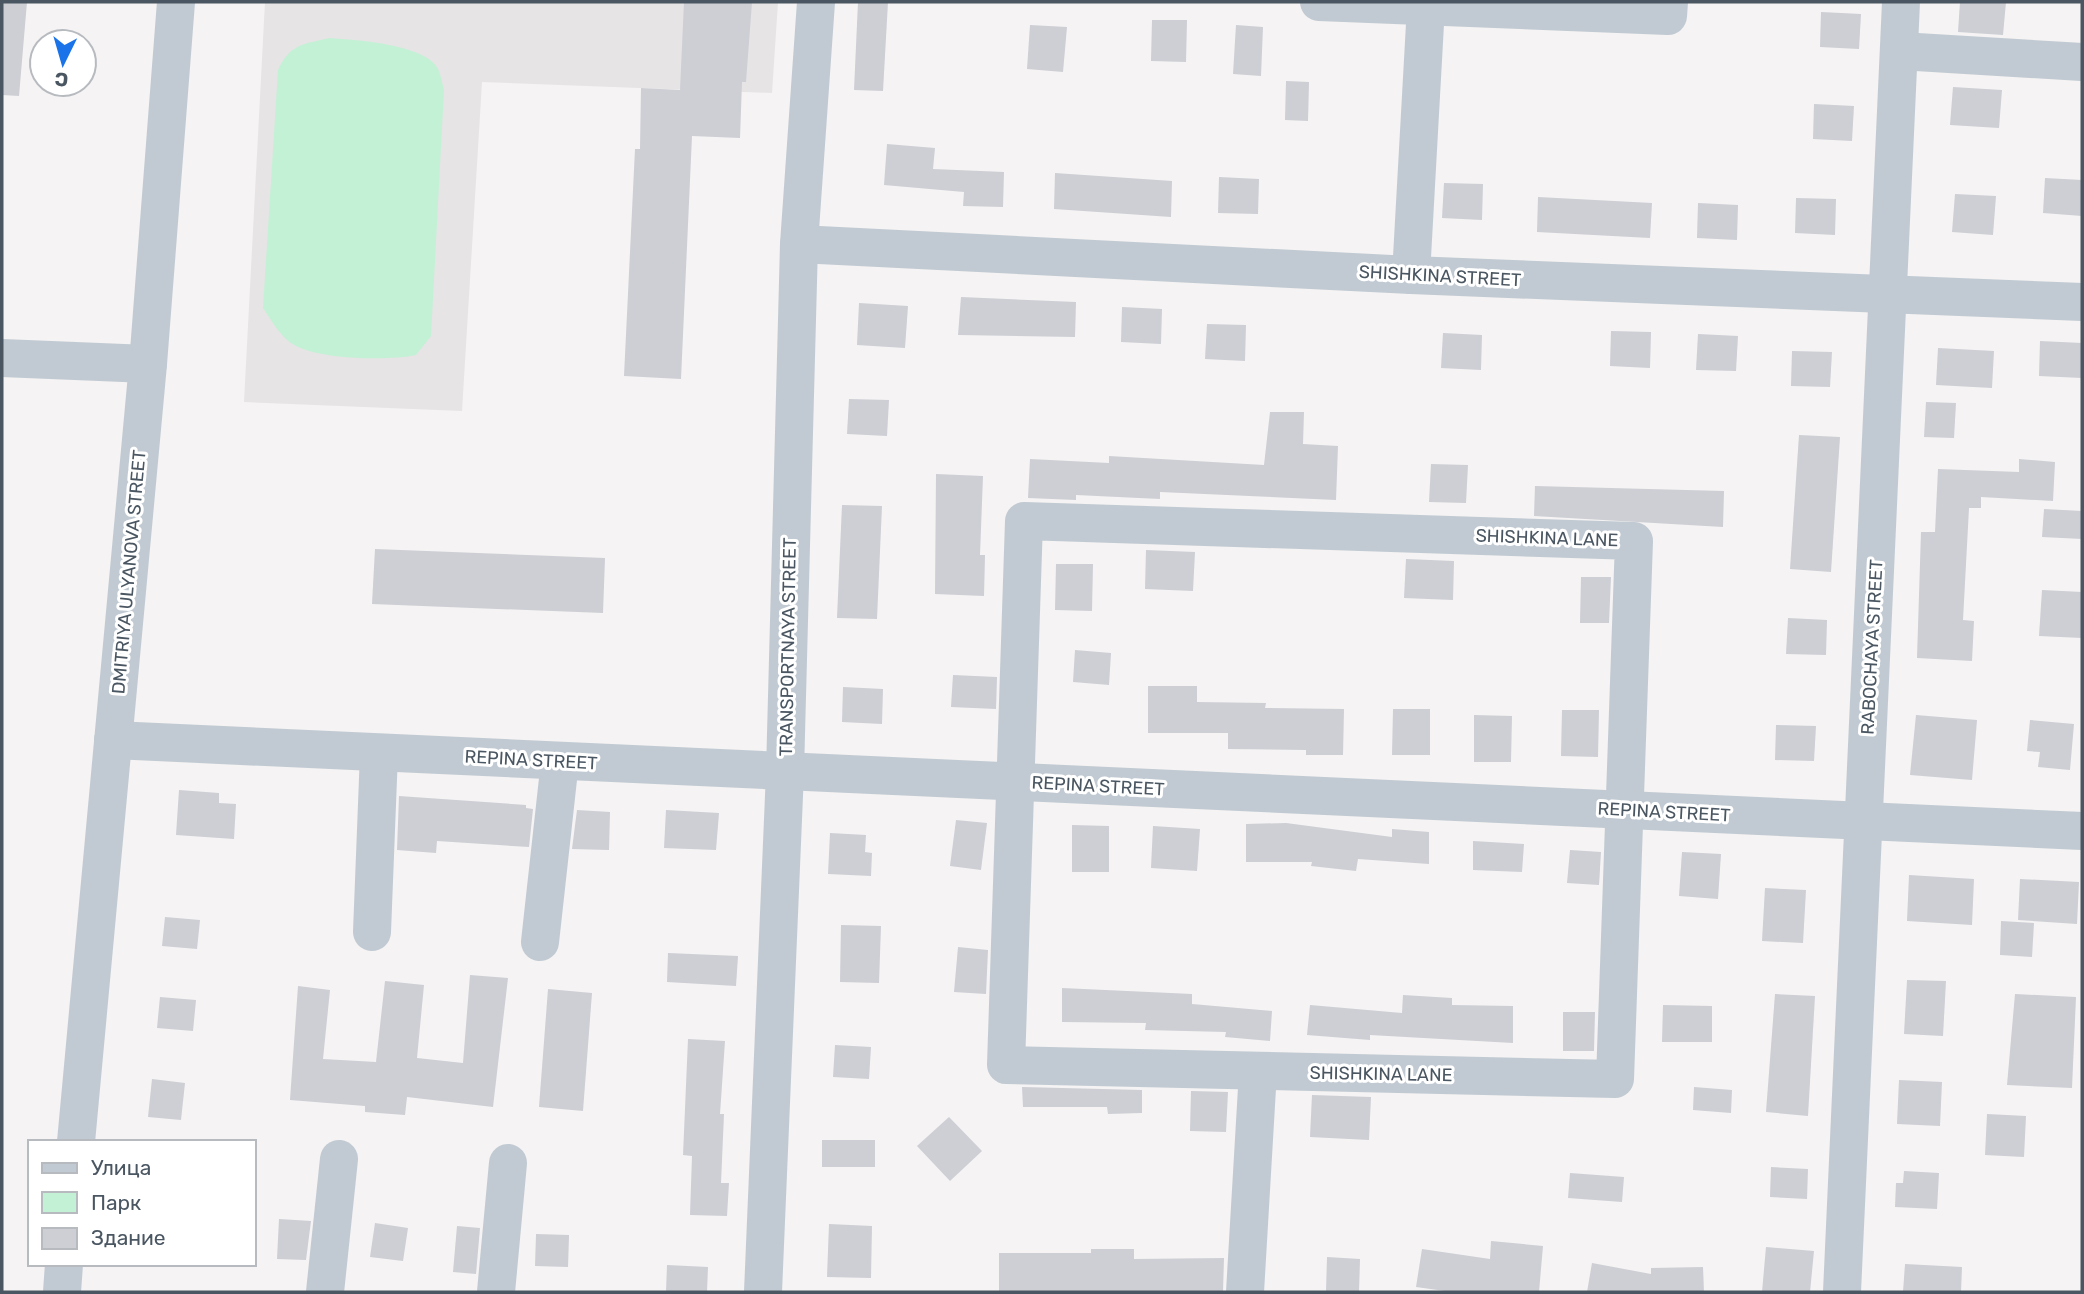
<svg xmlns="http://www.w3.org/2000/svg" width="2084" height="1294" font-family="Rubik,sans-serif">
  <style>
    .education { fill: #e6e4e5 }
    .green { fill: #c3f1d5 }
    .building { fill: #cdcfd5 }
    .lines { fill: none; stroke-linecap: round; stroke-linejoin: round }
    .minor { stroke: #c1cad2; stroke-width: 38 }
    .labels { text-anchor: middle; stroke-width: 6; stroke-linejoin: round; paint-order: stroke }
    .street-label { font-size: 18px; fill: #4a5661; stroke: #fff }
  </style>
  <rect width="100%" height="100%" fill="#f5f3f3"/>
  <polygon class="education" points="265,2 778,2 772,93 482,82 462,411 244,402"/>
  <path class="green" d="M330 38C355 40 426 44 438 69 441 75 442 83 444 90L431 336 416 355C388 361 315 360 291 343 279 334 271 320 263 308L278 70C290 44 303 44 330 38Z"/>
  <g class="building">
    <polygon points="2,2 27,2 19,96 2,95"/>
    <polygon points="684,2 752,2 746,82 742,82 740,138 692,136 681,379 624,376 635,149 640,149 641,88 680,90"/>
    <polygon points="858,2 888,2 883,91 854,90"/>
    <polygon points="1960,2 2006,2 2003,35 1958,32"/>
    <polygon points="1821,12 1861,14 1859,49 1820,47"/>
    <polygon points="1152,20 1187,20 1186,62 1151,61"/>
    <polygon points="1030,25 1067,27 1063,72 1027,69"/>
    <polygon points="1236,25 1263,27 1261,76 1233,74"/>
    <polygon points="1286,81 1309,82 1308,121 1285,120"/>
    <polygon points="1953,87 2002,90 1999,128 1950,125"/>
    <polygon points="1814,104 1854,106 1852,141 1813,139"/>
    <polygon points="887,144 935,148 933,169 1004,172 1003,207 963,206 964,192 884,185"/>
    <polygon points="1055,173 1172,181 1171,217 1054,209"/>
    <polygon points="1219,177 1259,179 1258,214 1218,213"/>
    <polygon points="2045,178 2082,180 2082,216 2043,213"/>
    <polygon points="1444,183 1483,184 1482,220 1442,218"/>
    <polygon points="1955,194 1996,196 1993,235 1952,232"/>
    <polygon points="1538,197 1652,203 1650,238 1537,232"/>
    <polygon points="1796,198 1836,199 1835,235 1795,233"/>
    <polygon points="1698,203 1738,205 1737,240 1697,238"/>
    <polygon points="961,297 1076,302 1075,337 958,335"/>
    <polygon points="859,303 908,306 905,348 857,345"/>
    <polygon points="1122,307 1162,309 1161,344 1121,342"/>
    <polygon points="1207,324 1246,325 1245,361 1205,359"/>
    <polygon points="1611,331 1651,332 1650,368 1610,366"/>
    <polygon points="1443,333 1482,335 1481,370 1441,368"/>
    <polygon points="1698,334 1738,336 1736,371 1696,370"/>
    <polygon points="2040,341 2082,343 2082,378 2039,376"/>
    <polygon points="1938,348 1994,351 1992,388 1936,385"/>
    <polygon points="1792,351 1832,352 1830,387 1791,386"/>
    <polygon points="849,399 889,400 887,436 847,434"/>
    <polygon points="1926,402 1956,403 1954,438 1924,437"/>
    <polygon points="1270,412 1304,412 1303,444 1338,446 1336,500 1160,492 1160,499 1076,495 1076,500 1028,498 1030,459 1109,463 1109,456 1264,465"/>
    <polygon points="1799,435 1840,437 1831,572 1790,569"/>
    <polygon points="2019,459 2055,462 2053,501 1981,497 1981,508 1969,508 1963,620 1974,621 1972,661 1917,658 1921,532 1935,532 1938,469 2019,472"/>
    <polygon points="1431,464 1468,465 1466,503 1429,502"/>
    <polygon points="936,474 983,476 980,555 985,555 984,596 935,594"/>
    <polygon points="1535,486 1724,491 1723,527 1534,516"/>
    <polygon points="842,505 882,506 877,619 837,618"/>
    <polygon points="2044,509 2082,511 2082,539 2042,537"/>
    <polygon points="375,549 605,558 603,613 372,604"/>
    <polygon points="1146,550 1195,552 1193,591 1145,589"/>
    <polygon points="1406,559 1454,561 1453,600 1404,598"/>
    <polygon points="1056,564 1093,564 1092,611 1055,610"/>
    <polygon points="1581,577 1611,577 1609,623 1580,623"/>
    <polygon points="2042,590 2082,592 2082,638 2039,636"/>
    <polygon points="1788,618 1827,620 1826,655 1786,654"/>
    <polygon points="1075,650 1111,653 1109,685 1073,682"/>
    <polygon points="953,675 997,677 996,709 951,707"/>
    <polygon points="1148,686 1197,686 1197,702 1266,703 1265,708 1344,709 1343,755 1306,755 1306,750 1228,749 1228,733 1148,733"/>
    <polygon points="843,687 883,689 882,724 842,722"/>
    <polygon points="1393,709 1430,709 1430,755 1392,755"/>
    <polygon points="1562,710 1599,710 1598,757 1561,756"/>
    <polygon points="1474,715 1512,716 1511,762 1474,762"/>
    <polygon points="1916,715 1977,720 1972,780 1910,775"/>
    <polygon points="2030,720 2074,724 2070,770 2038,767 2040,752 2027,751"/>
    <polygon points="1776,725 1816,726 1814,761 1775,760"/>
    <polygon points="179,790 219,793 219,803 236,804 234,839 176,835"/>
    <polygon points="399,796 526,805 526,808 533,809 529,847 437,841 436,853 397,850"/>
    <polygon points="577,810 610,812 609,850 572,849"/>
    <polygon points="666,810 719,813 716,850 664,848"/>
    <polygon points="956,820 987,823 981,870 950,866"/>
    <polygon points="1286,823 1392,837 1392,829 1429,832 1429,864 1358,859 1356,871 1311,866 1312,862 1246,862 1246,824"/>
    <polygon points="1072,825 1109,826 1109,872 1072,872"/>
    <polygon points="1153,826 1200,829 1197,871 1151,868"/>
    <polygon points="830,833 866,835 865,852 872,853 871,876 828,874"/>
    <polygon points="1473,841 1524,844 1522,872 1473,870"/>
    <polygon points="1570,850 1601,852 1599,885 1567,883"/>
    <polygon points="1682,852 1721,854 1718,899 1679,896"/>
    <polygon points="1909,875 1974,879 1972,925 1907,921"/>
    <polygon points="2020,879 2079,882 2077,924 2018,920"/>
    <polygon points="1765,888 1806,890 1803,943 1762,941"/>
    <polygon points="165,917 200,920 197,949 162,946"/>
    <polygon points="2001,921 2034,923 2032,957 2000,955"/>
    <polygon points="841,925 881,926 879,983 840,982"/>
    <polygon points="958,947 988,950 986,994 954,992"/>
    <polygon points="668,953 738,956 736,986 667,982"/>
    <polygon points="470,975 508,978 493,1107 407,1097 405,1115 365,1112 365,1106 290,1100 298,986 330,990 323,1059 376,1062 385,981 424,985 417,1058 463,1063"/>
    <polygon points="1907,980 1946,981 1943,1036 1904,1034"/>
    <polygon points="1062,988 1192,994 1192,1004 1272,1011 1270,1041 1225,1037 1226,1032 1145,1030 1146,1023 1062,1022"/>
    <polygon points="548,989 592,993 583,1111 539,1107"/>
    <polygon points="1775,994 1815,996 1808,1116 1766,1112"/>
    <polygon points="2015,994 2076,997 2072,1088 2007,1085"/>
    <polygon points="1403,995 1452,998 1452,1005 1513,1006 1513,1043 1370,1035 1370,1040 1307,1035 1310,1005 1402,1013"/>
    <polygon points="160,997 196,1000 193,1031 157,1028"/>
    <polygon points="1663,1005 1712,1006 1712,1042 1662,1042"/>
    <polygon points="1563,1012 1595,1012 1594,1051 1563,1051"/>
    <polygon points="688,1039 725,1041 720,1114 724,1114 721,1183 729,1183 727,1216 690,1215 692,1156 683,1155"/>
    <polygon points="835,1045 871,1047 869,1079 833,1077"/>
    <polygon points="152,1079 185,1083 181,1120 148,1117"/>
    <polygon points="1899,1080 1942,1082 1940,1126 1897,1124"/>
    <polygon points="1022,1087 1142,1090 1142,1113 1108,1114 1107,1107 1023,1107"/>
    <polygon points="1694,1087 1732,1090 1731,1113 1693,1110"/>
    <polygon points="1191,1091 1228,1092 1226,1132 1190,1131"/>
    <polygon points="1312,1095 1371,1097 1369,1140 1310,1137"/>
    <polygon points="1987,1114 2026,1116 2024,1157 1985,1155"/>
    <polygon points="949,1117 982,1151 950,1181 917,1146"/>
    <rect x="822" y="1140" width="53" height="27"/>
    <polygon points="1771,1167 1808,1169 1807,1199 1770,1197"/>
    <polygon points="1904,1171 1939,1173 1937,1209 1895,1207 1896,1183 1903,1183"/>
    <polygon points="1570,1173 1624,1177 1622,1202 1568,1198"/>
    <polygon points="279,1219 311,1221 306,1260 277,1259"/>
    <polygon points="375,1223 408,1228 403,1261 370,1257"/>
    <polygon points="829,1224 872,1226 871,1278 827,1277"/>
    <polygon points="457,1226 480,1228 476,1274 453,1272"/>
    <polygon points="536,1234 569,1235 568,1267 535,1266"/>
    <polygon points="1491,1241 1543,1246 1539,1292 1452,1292 1416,1287 1422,1249 1490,1259"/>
    <polygon points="1766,1247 1814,1251 1810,1292 1762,1292"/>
    <polygon points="1091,1249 1134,1249 1134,1259 1224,1258 1223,1292 999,1292 999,1253 1091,1253"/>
    <polygon points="1327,1257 1360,1259 1359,1292 1326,1292"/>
    <polygon points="1592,1263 1651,1274 1651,1268 1703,1267 1704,1292 1587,1292"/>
    <polygon points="1905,1264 1962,1267 1961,1292 1903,1292"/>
    <polygon points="667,1265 708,1267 707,1292 666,1292"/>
  </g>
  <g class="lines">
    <g class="minor">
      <polyline points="1319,2 1668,16 1669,2"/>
      <polyline points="1900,51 2082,62"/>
      <polyline points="799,244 1411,275 2082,302"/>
      <polyline points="1411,275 1426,6"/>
      <polyline points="2,358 148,364"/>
      <polygon points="1024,521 1634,541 1615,1079 1006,1065"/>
      <polyline points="113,740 2082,831"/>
      <polyline points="372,932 379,753"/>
      <polyline points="540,942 560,761"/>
      <polyline points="76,1142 148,364 176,2"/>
      <polyline points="62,1292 64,1264"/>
      <polyline points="325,1292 339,1159"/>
      <polyline points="496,1292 508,1163"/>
      <polyline points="763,1292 785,772 799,244 816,2"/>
      <polyline points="1245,1292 1258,1071"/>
      <polyline points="1842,1292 1901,2"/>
    </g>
  </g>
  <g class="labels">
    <g class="street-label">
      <text transform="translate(1440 276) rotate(3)" y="6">SHISHKINA STREET</text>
      <text transform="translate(1547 538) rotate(2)" y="6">SHISHKINA LANE</text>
      <text transform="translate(129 572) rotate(-85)" y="6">DMITRIYA ULYANOVA STREET</text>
      <text transform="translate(788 647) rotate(-89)" y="6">TRANSPORTNAYA STREET</text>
      <text transform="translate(1872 647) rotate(-87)" y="6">RABOCHAYA STREET</text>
      <text transform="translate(531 760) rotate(3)" y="6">REPINA STREET</text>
      <text transform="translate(1098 786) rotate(3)" y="6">REPINA STREET</text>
      <text transform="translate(1664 812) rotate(3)" y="6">REPINA STREET</text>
      <text transform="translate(1381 1074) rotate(1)" y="6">SHISHKINA LANE</text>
    </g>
  </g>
  <rect width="2084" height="1294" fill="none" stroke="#4a5661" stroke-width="7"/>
  <rect x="28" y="1140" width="228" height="126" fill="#ffffff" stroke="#b7bbc0" stroke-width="2"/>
  <rect x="42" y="1163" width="35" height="10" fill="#c1cad2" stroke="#b7bbc0" stroke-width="2"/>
  <text x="91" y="1175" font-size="21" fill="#4a5661">Улица</text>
  <rect x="42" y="1192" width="35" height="21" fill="#c3f1d5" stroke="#b7bbc0" stroke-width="2"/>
  <text x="91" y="1210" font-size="21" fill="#4a5661">Парк</text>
  <rect x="42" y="1228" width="35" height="21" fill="#cdcfd5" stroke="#b7bbc0" stroke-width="2"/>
  <text x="91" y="1245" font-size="21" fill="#4a5661">Здание</text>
  <g transform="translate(63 63) rotate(185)"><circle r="33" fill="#ffffff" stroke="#b7bbc0" stroke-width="2"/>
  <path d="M0-5L12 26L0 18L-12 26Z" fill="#1a73e8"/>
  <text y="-10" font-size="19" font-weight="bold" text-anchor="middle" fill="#4a5661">С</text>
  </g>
</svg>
